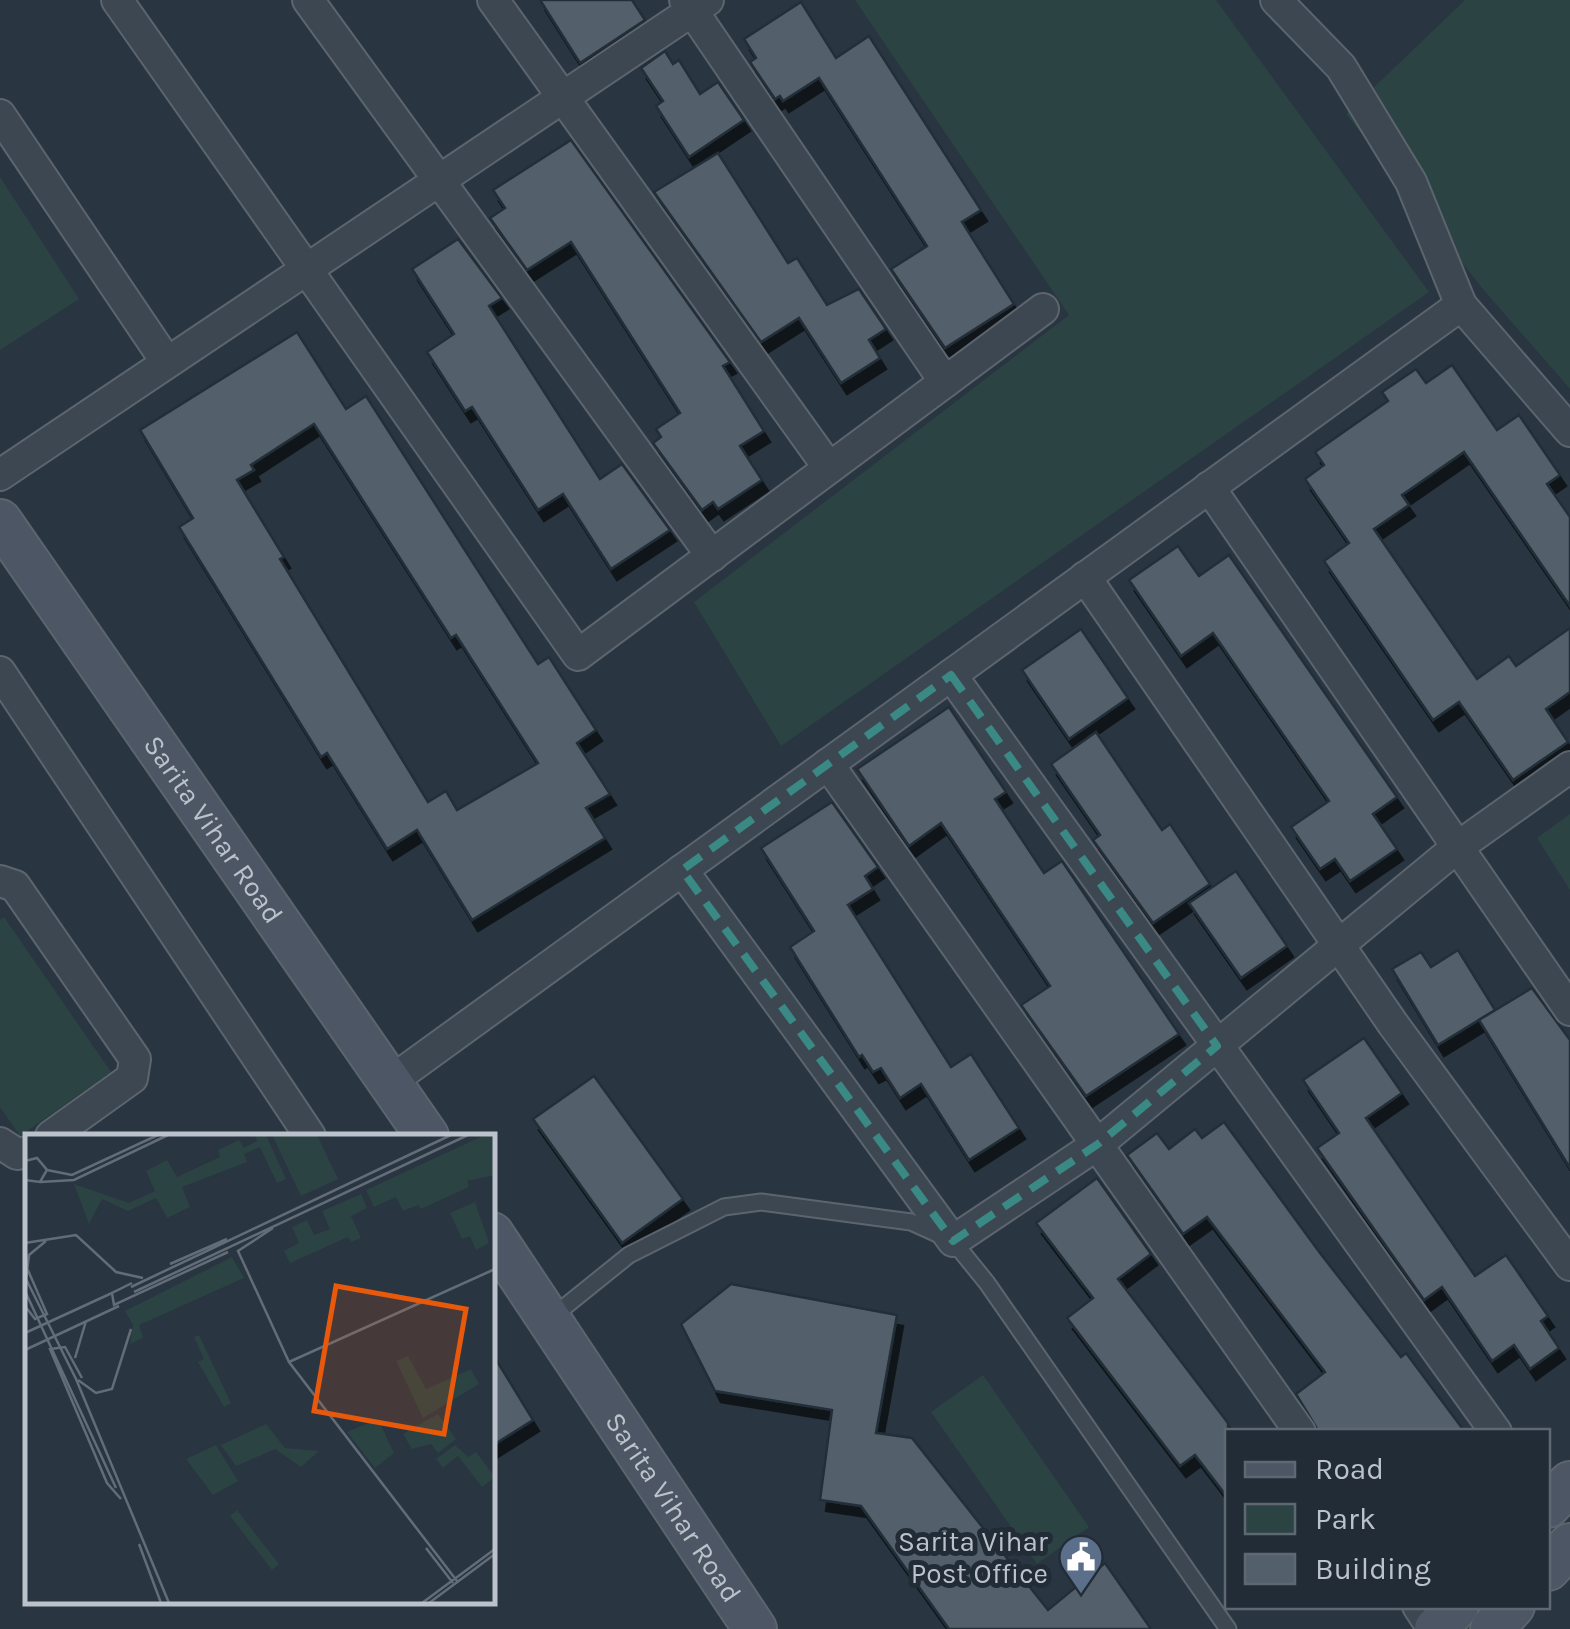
<svg xmlns="http://www.w3.org/2000/svg" width="1570" height="1629" font-family="Karla,sans-serif">
  <style>
    .green { fill: #2c4343 }
    .building { fill: #53606c; stroke: #242e38; stroke-width: 2.5; fill-rule: evenodd; filter: url(#shadow) }
    .lines { fill: none; stroke-linecap: round; stroke-linejoin: round }
    .lane-casing { stroke: #5c656e; stroke-width: 19 }
    .street-casing { stroke: #5c656e; stroke-width: 34 }
    .secondary-casing { stroke: #5c656e; stroke-width: 46 }
    .lane { stroke: #3d4751; stroke-width: 15 }
    .street { stroke: #3d4751; stroke-width: 30 }
    .secondary { stroke: #4c5664; stroke-width: 42 }
    .marked { fill: none; stroke: #3a8985; stroke-width: 8; stroke-dasharray: 20 12; stroke-linejoin: round }
    .labels { text-anchor: middle; stroke-width: 10; stroke-linejoin: round; paint-order: stroke }
    .street-label { font-size: 28px; fill: #bbc2cb; stroke: #222c37 }
    .poi-label { font-size: 28px; fill: #bbc2cb; stroke: #222c37; text-anchor: end }
    .inset-road { fill: none; stroke: #636d78; stroke-width: 2.5 }
    .view { fill: #e8590c; fill-opacity: 0.15; stroke: #e8590c; stroke-width: 5 }
    .inset-edge { fill: none; stroke: #bbc2cb; stroke-width: 5 }
  </style>
  <defs>
    <filter id="shadow"><feDropShadow dx="6" dy="11" stdDeviation="0" flood-color="#0009"/></filter>
  </defs>
  <rect width="100%" height="100%" fill="#293541"/>
  <g class="green">
    <polygon points="855,0 1216,0 1429,292 781,746 694,602 1069,315"/>
    <polygon points="1465,0 1570,0 1570,389 1482,288 1346,114"/>
    <polygon points="0,177 79,299 0,350"/>
    <polygon points="1570,814 1570,890 1537,838"/>
    <polygon points="4,917 111,1072 20,1136 0,1107 0,920"/>
    <polygon points="983,1375 1089,1527 1037,1564 931,1412"/>
  </g>
  <g class="building">
    <polygon points="540,0 632,0 645,20 580,63"/>
    <polygon points="801,2 836,58 869,36 981,210 962,222 1014,304 945,348 891,269 927,246 819,78 783,101 780,96 775,99 750,62 756,58 744,39"/>
    <polygon points="665,51 673,64 679,60 700,94 718,82 744,120 689,157 656,106 663,101 641,68"/>
    <polygon points="571,140 730,362 723,366 764,431 740,446 762,480 718,509 713,502 702,510 653,443 661,437 656,429 680,413 571,242 527,270 490,218 505,208 493,190"/>
    <polygon points="718,153 788,263 797,258 827,305 859,289 886,329 869,340 880,358 841,383 799,318 761,342 654,192"/>
    <polygon points="458,239 502,298 489,306 600,479 622,464 670,530 611,569 563,494 538,510 472,407 465,411 427,352 454,334 412,269"/>
    <path d="M297 332 346 409 366 396 538 664 549 657 596 730 577 743 610 794 586 808 605 838 472 920 417 830 387 849 327 753 321 757 179 527 193 518 140 430ZM314 424 451 638 456 635 538 763 457 810 446 791 428 802 280 559 284 557 237 480 254 470 251 465Z"/>
    <polygon points="1452,365 1497,430 1519,415 1560,475 1547,484 1570,517 1570,606 1464,452 1402,495 1409,505 1374,529 1477,679 1509,656 1516,666 1570,628 1570,692 1546,709 1568,742 1513,780 1459,702 1433,720 1324,561 1349,543 1305,479 1324,465 1315,452 1388,401 1382,392 1416,369 1426,383"/>
    <polygon points="1178,546 1199,576 1229,555 1397,797 1373,814 1397,849 1350,881 1335,859 1320,869 1291,827 1329,801 1213,633 1181,656 1129,580"/>
    <polygon points="1081,629 1128,698 1069,739 1022,670"/>
    <polygon points="949,707 1006,792 995,799 1044,873 1062,861 1179,1034 1086,1096 1021,1005 1050,986 941,823 909,846 857,769"/>
    <polygon points="1096,732 1162,830 1170,824 1210,884 1153,923 1093,840 1100,835 1051,764"/>
    <polygon points="832,802 878,867 865,876 873,889 848,905 951,1067 971,1054 1019,1128 969,1160 921,1084 900,1098 881,1068 873,1072 862,1055 859,1057 790,947 814,931 761,848"/>
    <polygon points="1236,871 1287,946 1241,978 1189,903"/>
    <polygon points="1458,950 1495,1010 1438,1045 1392,969 1421,952 1431,967"/>
    <polygon points="1532,988 1570,1040 1570,1168 1479,1020"/>
    <polygon points="1364,1038 1402,1093 1366,1118 1475,1276 1506,1255 1548,1316 1541,1321 1559,1348 1530,1369 1514,1345 1492,1361 1442,1287 1424,1300 1317,1148 1339,1133 1303,1080"/>
    <polygon points="594,1076 683,1199 622,1243 533,1119"/>
    <polygon points="1224,1122 1320,1253 1401,1357 1406,1353 1465,1432 1319,1432 1296,1394 1325,1372 1207,1217 1183,1234 1127,1155 1157,1133 1169,1149 1195,1129 1202,1138"/>
    <polygon points="1097,1178 1151,1254 1118,1279 1228,1423 1228,1498 1195,1455 1180,1466 1067,1318 1093,1298 1036,1223"/>
    <polygon points="731,1284 897,1315 876,1433 912,1438 1048,1610 1105,1563 1151,1629 949,1629 861,1506 820,1500 832,1410 715,1391 681,1324"/>
    <polygon points="492,1353 533,1420 492,1446"/>
  </g>
  <g class="lines">
    <defs>
      <polyline id="lane" points="552,1317 629,1255 724,1207 761,1202 911,1222 953,1241 987,1283 1228,1629"/>
      <g id="street">
        <polyline points="117,0 578,655 1043,309"/>
        <polyline points="308,0 712,556"/>
        <polyline points="493,0 829,468"/>
        <polyline points="685,0 945,382"/>
        <polyline points="1276,0 1341,67 1411,182 1461,305 1570,431"/>
        <polyline points="0,115 166,361"/>
        <polyline points="0,475 708,0"/>
        <polyline points="1209,487 1570,1010"/>
        <polyline points="1085,577 1393,1024 1570,1265"/>
        <polyline points="0,672 310,1136"/>
        <polyline points="951,675 1496,1432"/>
        <polyline points="828,764 1300,1432"/>
        <polyline points="682,870 953,1241 1098,1144 1455,849 1570,767"/>
        <polyline points="0,881 15,886 135,1059 132,1078 51,1136"/>
        <polyline points="390,1082 1461,305"/>
        <polyline points="0,1143 17,1154 28,1152"/>
        <polyline points="1418,1606 1433,1629"/>
      </g>
      <g id="secondary">
        <path id="s1" d="M0 521 427 1136"/>
        <path id="s2" d="M492 1234 755 1629"/>
        <polyline points="1548,1506 1570,1483"/>
        <polyline points="1548,1569 1570,1545"/>
        <polyline points="1436,1629 1457,1606"/>
        <polyline points="1492,1629 1513,1606"/>
      </g>
    </defs>
    <use href="#lane" class="lane-casing"/>
    <use href="#street" class="street-casing"/>
    <use href="#secondary" class="secondary-casing"/>
    <use href="#lane" class="lane"/>
    <use href="#street" class="street"/>
    <use href="#secondary" class="secondary"/>
  </g>
  <path class="marked" d="M951 675 1217 1046 1098 1144 953 1241 682 870Z"/>
  <defs>
    <symbol id="civic-pin" viewBox="-11 -11 22 30"><path d="M0 17L-7.5 6A9.5 9.5 0 1 1 7.5 6Z" fill="#5c6f8a" stroke="#222c37"/><path d="M-.6-6.5H3V-4.5H.6V-3L4-1V1h2V6H-6V1h2V-1L-.6-3ZM-1.2 2.5V6h2.4V2.5Z" fill="#fff"/></symbol>
  </defs>
  <g fill-rule="evenodd">
    <use href="#civic-pin" x="1056" y="1532" width="50" height="68"/>
  </g>
  <g class="labels">
    <g class="street-label">
      <text dy="10" stroke="none"><textPath href="#s1" startOffset="375">Sarita Vihar Road</textPath></text>
      <text dy="10" stroke="none"><textPath href="#s2" startOffset="328">Sarita Vihar Road</textPath></text>
    </g>
    <g class="poi-label">
      <text x="1048" y="1551">Sarita Vihar<tspan x="1048" dy="32">Post Office</tspan></text>
    </g>
  </g>
  <g transform="translate(25 1134)">
    <rect width="470" height="470" fill="#293541"/>
    <path d="M230 1H241L261 45 252 49 235 13 219 20 222 28 157 53 165 73 142 84 131 64 103 77 77 65 64 90 49 50 104 69 130 57 121 37 142 26 152 43 195 23 193 16 214 6 219 14 232 7ZM247 1H292L313 45 276 62ZM460 1 470 3V41L442 47 444 53 396 75 393 71 378 77 371 63 349 73 341 56ZM336 60 342 74 326 82 336 104 326 108 323 103 265 129 259 117 274 109 267 93 282 86 289 101 305 95 297 77ZM450 68 464 109 451 116 445 102 437 105 425 79ZM207 123 219 144 114 191 118 204 105 210 108 191 100 177ZM174 201 206 269 199 273 173 228 179 225 169 203ZM383 222 401 255 446 235 454 250 398 284 371 227ZM413 280 431 305 413 319 406 310 387 315 378 300ZM353 285 369 319 350 334 322 298ZM241 290 260 314 294 317 276 333 250 315 211 332 196 311ZM191 311 213 347 188 361 161 325ZM430 311 443 323 451 318 470 343 457 353 433 322 418 334 411 325ZM212 376 254 430 247 436 205 382Z" fill="#2c4343"/>
    <path class="inset-road" d="M0 27 12 24 22 36 15 48 0 46M22 36 47 41 133 1M15 48 49 46 143 1M248 94 213 117 264 228 432 447M0 109 51 101 91 138 118 144M145 130 202 105M0 143 51 245 144 469M1 146 4 121 21 107M107 149 87 159 89 171 203 118M106 153 426 1M0 157 91 354M109 158 443 1M0 172 10 185 22 180 2 134M0 199 87 159M0 216 94 172M50 224 61 187M264 228 470 135M57 244 40 213 25 215 82 349 96 365M53 246 71 259 87 255 106 195M114 410 136 469M401 414 428 449M397 469 470 415M404 469 470 420"/>
    <path class="view" d="M311 152 441 175 419 300 289 277Z"/>
    <rect width="470" height="470" class="inset-edge"/>
  </g>
  <rect x="1225" y="1429" width="325" height="180" fill="#222c37" stroke="#5f6872" stroke-width="2.5"/>
  <rect x="1245" y="1462" width="50" height="15" fill="#4c5664" stroke="#5f6872" stroke-width="2.5"/>
  <text x="1315" y="1479" font-size="30" fill="#bbc2cb">Road</text>
  <rect x="1245" y="1504" width="50" height="30" fill="#2c4343" stroke="#5f6872" stroke-width="2.5"/>
  <text x="1315" y="1529" font-size="30" fill="#bbc2cb">Park</text>
  <rect x="1245" y="1554" width="50" height="30" fill="#53606c" stroke="#5f6872" stroke-width="2.5"/>
  <text x="1315" y="1579" font-size="30" fill="#bbc2cb">Building</text>
</svg>
